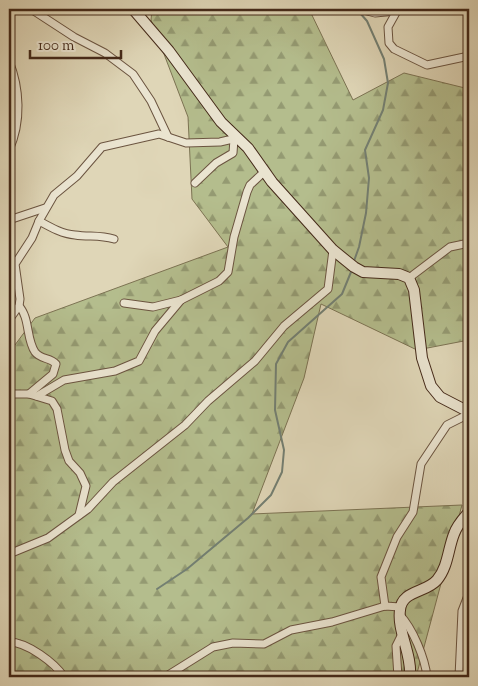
<svg xmlns="http://www.w3.org/2000/svg" width="478" height="686" font-family="'Sorts Mill Goudy',serif">
  <style>
    .forest { fill: url(#forest-firs); stroke: #7c7353 }
    .lines { fill: none; stroke-linecap: round; stroke-linejoin: round }
    .stream { stroke: #737f72; stroke-width: 2 }
    .street-casing { stroke: #6b5440; stroke-width: 9 }
    .secondary-casing { stroke: #442919; stroke-width: 12 }
    .street { stroke: #eae4d0; stroke-width: 7 }
    .secondary { stroke: #eae4d0; stroke-width: 10 }
  </style>
  <defs>
    <pattern id="forest-firs" width="22" height="20" patternUnits="userSpaceOnUse" patternTransform="scale(1.25)"><rect width="22" height="20" fill="#b4bd8d"/><path d="M5 1l3.5 6h-7zM16 11l3.5 6h-7z" fill="#949a72"/></pattern>
  </defs>
  <rect width="100%" height="100%" fill="#dfd6b7"/>
  <filter id="stains"><feTurbulence type="fractalNoise" baseFrequency=".004" numOctaves="4"/><feColorMatrix values="0 0 0 0 .2 0 0 0 0 .09 0 0 0 0 .02 0 0 0 .5 -.17"/></filter>
  <radialGradient id="worn" r=".72"><stop offset=".6" stop-color="#630" stop-opacity="0"/><stop offset="1" stop-color="#630" stop-opacity=".3"/></radialGradient>
  <polygon class="forest" points="152,9 309,9 353,100 404,73 469,89 469,340 417,350 321,304 304,378 252,514 462,505 416,677 9,677 9,353 35,318 228,247 192,199 188,117 151,20"/>
  <g class="lines">
    <g class="stream">
      <polyline points="350,9 360,13 367,21 384,59 388,83 383,110 365,150 369,178 366,213 359,247 354,261"/>
      <polyline points="157,589 187,569 248,518 271,495 282,472 284,450 275,410 276,364 288,342 342,294 351,272"/>
    </g>
    <defs>
      <g id="street">
        <polyline points="31,9 74,37 105,53 133,74 151,101 168,137"/>
        <polyline points="359,9 375,13 397,11"/>
        <polyline points="398,9 388,27 389,43 394,49 427,65 469,56"/>
        <path d="M9 61C20 88 22 122 9 150"/>
        <polyline points="195,183 216,163 233,153 234,139"/>
        <polyline points="9,220 45,208"/>
        <path d="M39 221C50 227 62 234 75 235 89 237 100 235 114 239"/>
        <polyline points="409,278 450,247 469,243"/>
        <polyline points="124,303 153,307 181,300"/>
        <path d="M19 306C30 318 26 339 35 352 41 360 50 357 56 364L53 374 29 394 52 401 57 409 65 450 69 461 80 473 86 486 79 515"/>
        <polyline points="9,320 19,306 20,299 15,264 32,238 39,221 54,195 77,176 102,147 159,134 186,143 220,142 237,138"/>
        <polyline points="9,394 29,394"/>
        <polyline points="37,396 64,380 115,371 139,361 155,331 181,300 219,281 228,272 234,237 247,192 250,185 264,172"/>
        <polyline points="9,554 48,538 88,509 113,482 185,425 208,401 255,361 284,326 328,289 333,250"/>
        <polyline points="385,606 381,577 397,537 413,512 421,464 447,425 469,414"/>
        <path d="M400 615C413 629 425 658 427 677"/>
        <path d="M9 642C27 642 55 663 64 677"/>
        <polyline points="165,677 213,647 233,643 264,644 291,630 332,622 385,606 400,607"/>
        <polyline points="398,677 396,646 403,632"/>
        <polyline points="459,677 462,611 469,593"/>
      </g>
      <g id="secondary">
        <polyline points="133,9 169,51 221,122 248,148 272,182 333,250 354,267 363,272 399,274 409,278 414,290 422,358 431,386 440,397 469,412"/>
        <path d="M410 677C412 653 397 631 400 610 402 590 426 593 437 580 448 567 448 549 454 534 457 525 463 519 469 512"/>
      </g>
    </defs>
    <use href="#street" class="street-casing"/>
    <use href="#secondary" class="secondary-casing"/>
    <use href="#street" class="street"/>
    <use href="#secondary" class="secondary"/>
  </g>
  <rect width="478" height="686" fill="none" stroke="#dfd6b7" stroke-width="30"/>
  <rect x="10" y="10" width="458" height="666" fill="none" stroke="#442919" stroke-width="2.5"/>
  <rect x="15" y="15" width="448" height="656" fill="none" stroke="#442919"/>
  <path d="M30 50v8h91v-8" fill="none" stroke="#442919" stroke-width="2.5"/>
  <text x="38" y="50" font-size="15" fill="#442919" stroke="#eae4d0" stroke-width="4" paint-order="stroke">100 m</text>
  <rect width="100%" height="100%" filter="url(#stains)"/>
  <rect width="100%" height="100%" fill="url(#worn)"/>
</svg>
